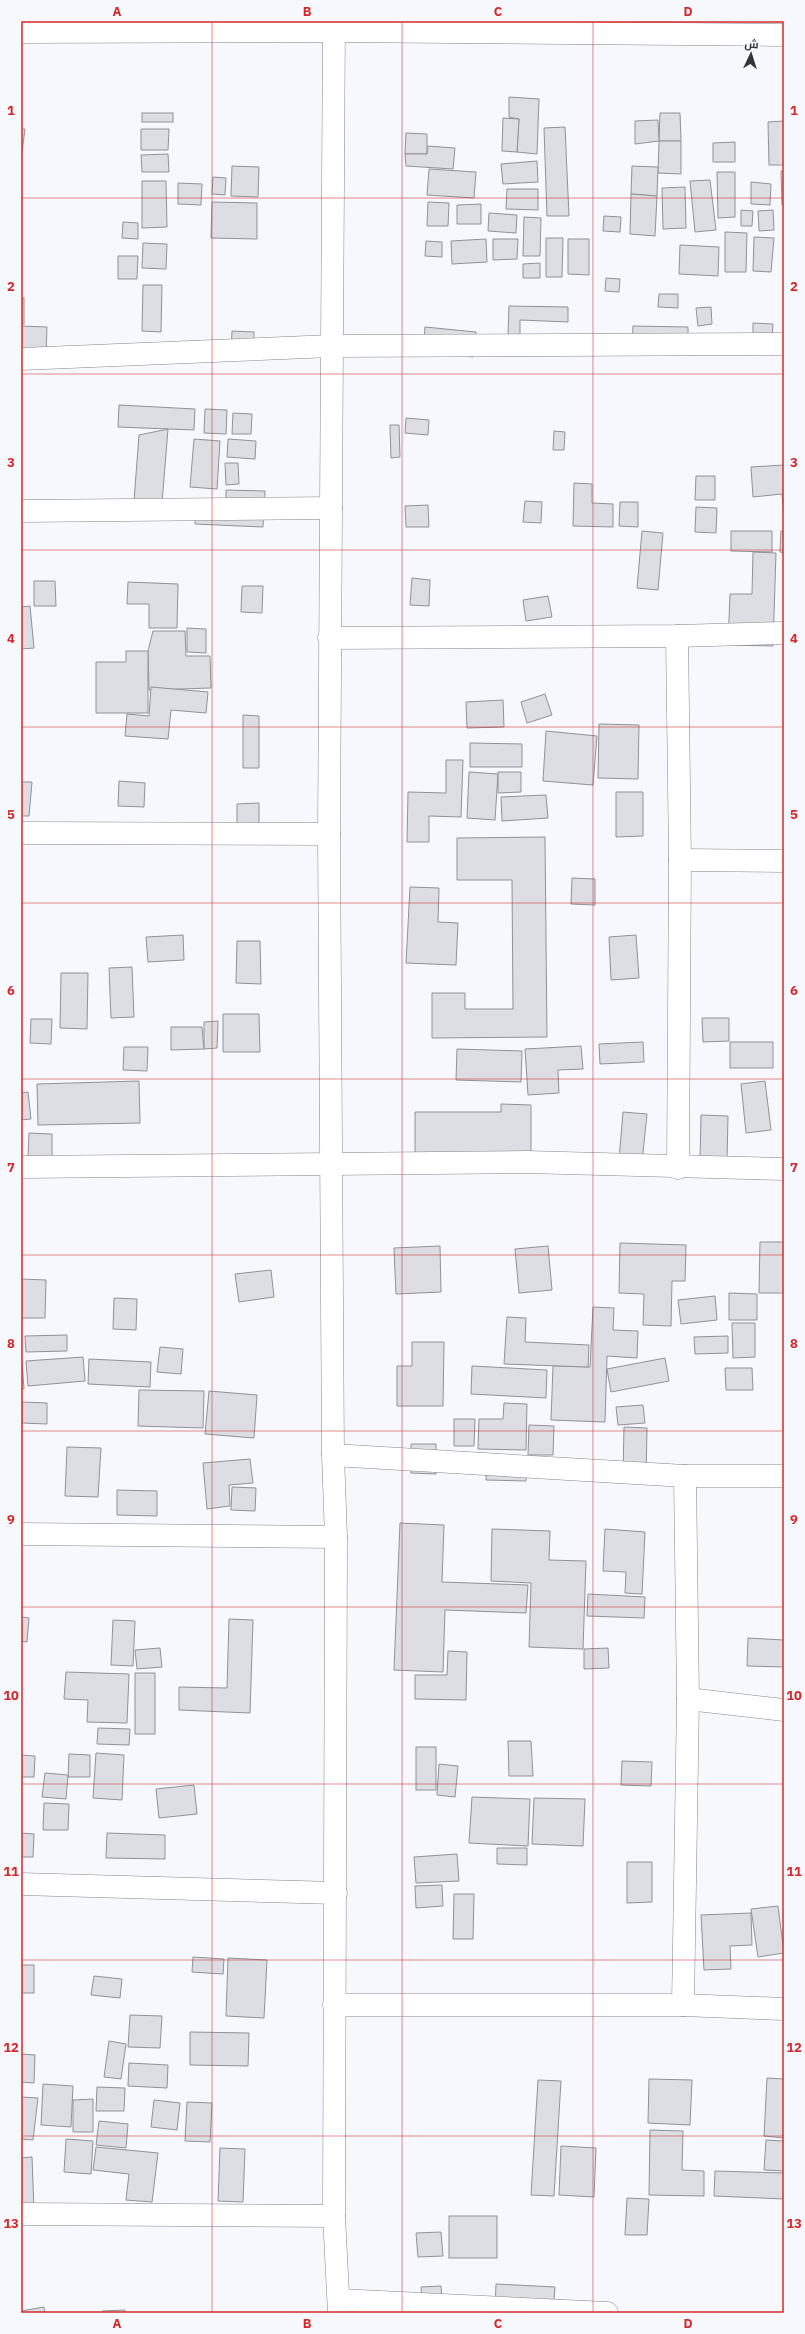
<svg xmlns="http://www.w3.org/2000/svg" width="805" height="2334" font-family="'IBM Plex Sans',Cairo,sans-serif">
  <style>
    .building { fill: #dcdee3; stroke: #909297 }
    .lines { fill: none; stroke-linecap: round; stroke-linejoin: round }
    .minor-casing { stroke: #85878c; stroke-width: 23 }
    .secondary-casing { stroke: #85878c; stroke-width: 23 }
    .minor { stroke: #fff; stroke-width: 22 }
    .secondary { stroke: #fff; stroke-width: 22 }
    .grid { fill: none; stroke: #d62828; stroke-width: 1; stroke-opacity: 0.55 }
    .neatline { fill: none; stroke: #d62828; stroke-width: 1.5 }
    .grid-label { font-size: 13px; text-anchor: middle; font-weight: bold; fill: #d62828 }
  </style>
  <rect width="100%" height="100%" fill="#f6f8fe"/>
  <g class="building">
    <polygon points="509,97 539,99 537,154 517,152 519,119 509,117"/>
    <rect x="142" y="113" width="31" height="9"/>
    <polygon points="660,113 680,113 681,141 659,141"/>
    <polygon points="503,118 519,119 517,152 502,151"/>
    <polygon points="658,120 659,141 635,144 635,121"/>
    <polygon points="784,121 784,165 769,165 768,122"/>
    <polygon points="565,127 569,216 547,216 544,128"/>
    <polygon points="21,129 25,129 21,160"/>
    <polygon points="141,129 169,129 168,150 141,150"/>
    <polygon points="406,133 427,134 427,154 405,154"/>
    <polygon points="659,141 681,141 681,174 658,173"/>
    <polygon points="735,142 735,162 713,162 713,143"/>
    <polygon points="428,146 455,148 453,169 406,166 405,154 427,154"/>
    <polygon points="168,154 169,172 142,172 141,155"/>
    <polygon points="537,161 538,182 503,184 501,164"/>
    <polygon points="232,166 259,167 258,197 231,196"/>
    <polygon points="632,166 658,167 657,196 631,194"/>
    <polygon points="429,169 476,172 474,198 427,195"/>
    <polygon points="781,171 784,171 784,205 782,205"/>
    <polygon points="717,172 735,172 735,217 718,218"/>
    <polygon points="213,177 226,178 225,195 212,194"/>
    <polygon points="710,180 716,230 695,232 690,181"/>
    <polygon points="142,181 166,181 167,227 142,228"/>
    <polygon points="751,182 771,184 770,205 751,204"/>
    <polygon points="178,183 202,184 201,205 178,204"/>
    <polygon points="685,187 686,228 663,229 662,188"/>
    <polygon points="507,189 538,189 538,210 506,209"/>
    <polygon points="631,194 657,196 655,236 630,234"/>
    <polygon points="212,202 257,203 257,239 211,238"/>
    <polygon points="428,202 449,203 448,226 427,226"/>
    <polygon points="481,204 481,224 457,224 457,205"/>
    <polygon points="741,210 753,211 752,226 741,226"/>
    <polygon points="773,210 774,230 759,231 758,211"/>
    <polygon points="489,213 517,215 516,233 488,231"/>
    <polygon points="604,216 621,217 620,232 603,231"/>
    <polygon points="524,217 541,218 540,256 523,256"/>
    <polygon points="123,222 138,223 138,239 122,238"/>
    <polygon points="725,232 747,233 746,272 725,272"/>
    <polygon points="754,237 774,238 771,272 753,271"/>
    <polygon points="546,238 563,238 562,277 546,277"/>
    <polygon points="486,239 487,262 452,264 451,241"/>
    <polygon points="493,239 518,239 517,259 493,260"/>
    <polygon points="568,239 589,239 589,275 568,274"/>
    <polygon points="426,241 442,242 442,257 425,256"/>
    <polygon points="143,243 167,244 166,269 142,268"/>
    <polygon points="680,245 719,247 718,276 679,274"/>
    <polygon points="118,256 138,256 137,279 118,279"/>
    <polygon points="540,263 540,278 523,278 523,264"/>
    <polygon points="606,278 620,279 619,292 605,291"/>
    <polygon points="143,285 162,285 161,332 142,331"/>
    <polygon points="659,294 678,294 678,308 658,307"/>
    <rect x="21" y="298" width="3" height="26"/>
    <polygon points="509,306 568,307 568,322 520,320 520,335 508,335"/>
    <polygon points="711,307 712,324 698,326 696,308"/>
    <polygon points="753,323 773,324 772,338 753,337"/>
    <polygon points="21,326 47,327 46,356 21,355"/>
    <polygon points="633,326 688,327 688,350 632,348"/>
    <polygon points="425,327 476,332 473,357 423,352"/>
    <polygon points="232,331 254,332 254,355 231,355"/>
    <polygon points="119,405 195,409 194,430 118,427"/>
    <polygon points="205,409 227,410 226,434 204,433"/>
    <polygon points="233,413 252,414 251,434 232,434"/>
    <polygon points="406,418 429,420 428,435 405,433"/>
    <polygon points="390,425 399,425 400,457 391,458"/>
    <polygon points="168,429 162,503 134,501 139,435"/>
    <polygon points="554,431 565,432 564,450 553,450"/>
    <polygon points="194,439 220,441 217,489 190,487"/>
    <polygon points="228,439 256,441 255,459 227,457"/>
    <polygon points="225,463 238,463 239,484 226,485"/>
    <polygon points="784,465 784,518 782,494 753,497 751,467"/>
    <polygon points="696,476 715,476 715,500 695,500"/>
    <polygon points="574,483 592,484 592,503 613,504 613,527 573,526"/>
    <polygon points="226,490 265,491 263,527 195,524 196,504 226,505"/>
    <polygon points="525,501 542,502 541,523 523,522"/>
    <polygon points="620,502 638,502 638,527 619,526"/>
    <polygon points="428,505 429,527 406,527 405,506"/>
    <polygon points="696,507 717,508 716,533 695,532"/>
    <polygon points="642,531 663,533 658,590 637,588"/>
    <polygon points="731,531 772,531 772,552 731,551"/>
    <polygon points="781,531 784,531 784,553 780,552"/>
    <polygon points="753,552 776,553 773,646 728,645 730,594 752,594"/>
    <polygon points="412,578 430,580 429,606 410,605"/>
    <polygon points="34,581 55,581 56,606 34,606"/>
    <polygon points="128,582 178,584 177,628 149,628 149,604 127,604"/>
    <polygon points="242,586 263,586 262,613 241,612"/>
    <polygon points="548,596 552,617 526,621 523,600"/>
    <polygon points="30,606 34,648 21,649 21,607"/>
    <polygon points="187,628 206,629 206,653 187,652"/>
    <polygon points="153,631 185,631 186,656 210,656 211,688 149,690 148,651"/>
    <polygon points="126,651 148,651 148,713 96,713 96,662 126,662"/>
    <polygon points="151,687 208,692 206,713 171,710 168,739 125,736 127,714 149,716"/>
    <polygon points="545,694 552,715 527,723 521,702"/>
    <polygon points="503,700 504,727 467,728 466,702"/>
    <polygon points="243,715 259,716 259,768 243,768"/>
    <polygon points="599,724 639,725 638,779 598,778"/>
    <polygon points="546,731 597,736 593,785 543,781"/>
    <polygon points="470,743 522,744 522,767 470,767"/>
    <polygon points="446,760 463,760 461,817 429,816 429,842 407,842 408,792 446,793"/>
    <polygon points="469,772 498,774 495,820 467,818"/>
    <polygon points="498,772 521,772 521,792 498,793"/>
    <polygon points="119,781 145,783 144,807 118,806"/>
    <polygon points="21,782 32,782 29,816 21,816"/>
    <polygon points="616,792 643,792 643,836 616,837"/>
    <polygon points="546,795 548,818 502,821 501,797"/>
    <polygon points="259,803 259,825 237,825 237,804"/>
    <polygon points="545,837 547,1037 432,1038 432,993 465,993 465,1009 513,1009 512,880 457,880 457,838"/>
    <polygon points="572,878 595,879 595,905 571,904"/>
    <polygon points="410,887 439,888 438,922 458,923 456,965 406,963"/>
    <polygon points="183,935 184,960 148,962 146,937"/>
    <polygon points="636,935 639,978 611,980 609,937"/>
    <polygon points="237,941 260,941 261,984 236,983"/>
    <polygon points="132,967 134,1017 111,1018 109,968"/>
    <polygon points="61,973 88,973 87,1029 60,1028"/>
    <polygon points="223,1014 259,1014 260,1052 223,1052"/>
    <polygon points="702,1018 729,1018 729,1041 703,1042"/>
    <polygon points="31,1019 52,1019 51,1044 30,1043"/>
    <polygon points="218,1021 217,1048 204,1049 204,1022"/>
    <polygon points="171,1027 202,1027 204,1049 171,1050"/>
    <polygon points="643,1042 644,1062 600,1064 599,1044"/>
    <rect x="730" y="1042" width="43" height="26"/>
    <polygon points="581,1046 583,1069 558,1070 559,1093 528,1095 525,1049"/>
    <polygon points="124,1047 148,1047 147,1071 123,1070"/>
    <polygon points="457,1049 522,1051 521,1082 456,1080"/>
    <polygon points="139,1081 140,1123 38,1125 37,1084"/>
    <polygon points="765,1081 771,1130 746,1133 741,1084"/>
    <polygon points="28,1092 31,1119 21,1120 21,1093"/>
    <polygon points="501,1104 531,1105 531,1154 415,1155 415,1112 501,1112"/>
    <polygon points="623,1112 647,1114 642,1162 619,1160"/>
    <polygon points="701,1115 728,1116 727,1161 700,1160"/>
    <polygon points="29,1133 52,1134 52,1159 28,1158"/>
    <polygon points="760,1242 784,1242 784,1293 759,1293"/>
    <polygon points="620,1243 686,1245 685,1281 672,1281 671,1326 643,1325 644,1294 619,1293"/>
    <polygon points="440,1246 441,1292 396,1294 394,1248"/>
    <polygon points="548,1246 552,1290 519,1293 515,1249"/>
    <polygon points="271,1270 274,1297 239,1302 235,1274"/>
    <polygon points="21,1279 46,1280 45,1318 21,1318"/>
    <polygon points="729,1293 757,1294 757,1320 729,1320"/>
    <polygon points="715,1296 717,1320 681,1324 678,1300"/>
    <polygon points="114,1298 137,1299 136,1330 113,1329"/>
    <polygon points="593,1307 614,1308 613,1330 638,1331 637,1358 607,1356 605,1422 551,1420 553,1366 590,1367"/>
    <polygon points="507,1317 526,1318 525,1342 589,1345 588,1367 504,1364"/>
    <polygon points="732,1323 755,1323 755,1357 733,1358"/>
    <polygon points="67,1335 67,1351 26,1352 25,1336"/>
    <polygon points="728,1336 728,1353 695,1354 694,1337"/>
    <polygon points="412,1342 444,1342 443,1406 397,1406 397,1366 412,1366"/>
    <polygon points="160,1347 183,1349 181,1374 157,1372"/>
    <polygon points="83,1357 85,1381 28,1386 26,1361"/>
    <polygon points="665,1358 669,1381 611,1392 607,1369"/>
    <polygon points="89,1359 151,1362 150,1387 88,1384"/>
    <polygon points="21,1362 22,1362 24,1389 21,1389"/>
    <polygon points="472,1366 547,1370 546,1398 471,1394"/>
    <polygon points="725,1368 752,1368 753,1390 726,1390"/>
    <polygon points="139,1390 204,1391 203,1428 138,1426"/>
    <polygon points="209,1391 257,1395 254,1438 205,1434"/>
    <polygon points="22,1402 47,1403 47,1424 22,1423"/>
    <polygon points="504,1403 527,1404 526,1450 478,1449 479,1419 503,1419"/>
    <polygon points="643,1405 645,1423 618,1425 616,1407"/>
    <polygon points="454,1419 475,1419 474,1446 454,1446"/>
    <polygon points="529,1425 554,1426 553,1455 528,1455"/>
    <polygon points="624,1427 647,1428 646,1477 623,1477"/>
    <polygon points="411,1444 436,1444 436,1474 411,1473"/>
    <polygon points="67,1447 101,1448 98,1497 65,1496"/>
    <polygon points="487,1457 527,1458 526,1481 486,1480"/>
    <polygon points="250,1459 253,1483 229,1485 230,1506 207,1509 203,1463"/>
    <polygon points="232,1487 256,1488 255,1511 231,1510"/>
    <polygon points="117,1490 157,1491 157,1516 117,1515"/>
    <polygon points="400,1523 444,1525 442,1582 528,1585 526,1613 445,1610 443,1672 394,1670"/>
    <polygon points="492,1529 550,1531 549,1560 586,1561 583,1649 529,1647 531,1583 491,1581"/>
    <polygon points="605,1529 645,1532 642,1594 625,1593 626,1572 603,1571"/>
    <polygon points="588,1594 645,1597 644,1618 587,1616"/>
    <polygon points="21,1617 29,1618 27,1642 21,1641"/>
    <polygon points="229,1619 253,1620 250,1713 179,1710 179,1687 227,1688"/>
    <polygon points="113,1620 135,1621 133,1666 111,1665"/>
    <polygon points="748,1638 784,1640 784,1667 747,1666"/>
    <polygon points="160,1648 162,1667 137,1669 135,1650"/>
    <polygon points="608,1648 609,1668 584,1669 584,1649"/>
    <polygon points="448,1651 467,1652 466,1700 415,1699 415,1675 447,1675"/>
    <polygon points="66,1672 129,1674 127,1723 87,1722 88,1700 64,1699"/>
    <rect x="135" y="1673" width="20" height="61"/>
    <polygon points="98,1728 130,1729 129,1745 97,1744"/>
    <polygon points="508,1741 531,1741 533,1776 509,1776"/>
    <rect x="416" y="1747" width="20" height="43"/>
    <polygon points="96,1753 124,1755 122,1800 93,1798"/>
    <polygon points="69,1754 90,1755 90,1777 68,1777"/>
    <polygon points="21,1755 35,1756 34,1777 21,1777"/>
    <polygon points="622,1761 652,1762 651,1786 621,1785"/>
    <polygon points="439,1764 458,1766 455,1797 437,1795"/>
    <polygon points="45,1773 68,1775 66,1799 42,1797"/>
    <polygon points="194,1785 197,1814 159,1818 156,1789"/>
    <polygon points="472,1797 530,1799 528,1846 469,1843"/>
    <polygon points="534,1798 585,1799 583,1846 532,1844"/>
    <polygon points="44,1803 69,1804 68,1830 43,1830"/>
    <polygon points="21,1833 34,1834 33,1857 21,1857"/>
    <polygon points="107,1833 165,1835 165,1859 106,1858"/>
    <polygon points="497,1848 527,1848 527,1865 497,1864"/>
    <polygon points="457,1854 459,1881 416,1883 414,1857"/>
    <polygon points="627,1862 652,1862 652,1902 627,1903"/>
    <polygon points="442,1885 443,1906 416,1908 415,1886"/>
    <polygon points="454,1894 474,1894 473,1939 453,1939"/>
    <polygon points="778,1906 784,1953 758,1957 751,1909"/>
    <polygon points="751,1913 752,1945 730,1946 731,1969 704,1970 701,1915"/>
    <polygon points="193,1957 224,1959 223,1974 192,1972"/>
    <polygon points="228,1958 267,1960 264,2018 226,2016"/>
    <rect x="21" y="1965" width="13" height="28"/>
    <polygon points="94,1976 122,1979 120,1998 91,1995"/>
    <polygon points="130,2015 162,2016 160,2048 128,2047"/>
    <polygon points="190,2032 249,2033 248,2066 190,2065"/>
    <polygon points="109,2041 126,2044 121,2079 104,2077"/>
    <polygon points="21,2054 35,2055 34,2083 21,2082"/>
    <polygon points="129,2063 168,2065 167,2088 128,2086"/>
    <polygon points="767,2078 784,2079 784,2138 764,2136"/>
    <polygon points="649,2079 692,2080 690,2125 648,2123"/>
    <polygon points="538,2080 561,2081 554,2196 531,2195"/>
    <polygon points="43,2084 73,2086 71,2127 41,2125"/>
    <polygon points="97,2087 125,2088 124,2111 96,2111"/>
    <polygon points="21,2097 38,2098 33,2140 21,2139"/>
    <polygon points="93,2099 93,2132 73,2132 73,2100"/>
    <polygon points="154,2100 180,2103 177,2130 151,2127"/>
    <polygon points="187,2102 212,2103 210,2142 185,2141"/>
    <polygon points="99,2121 128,2124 126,2148 96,2145"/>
    <polygon points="650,2130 683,2131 682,2170 704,2171 704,2196 649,2195"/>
    <polygon points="66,2139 93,2141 91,2174 64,2172"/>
    <polygon points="766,2140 784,2141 784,2171 764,2170"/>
    <polygon points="561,2146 596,2148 594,2197 559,2195"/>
    <polygon points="96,2147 158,2153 152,2202 126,2200 129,2174 93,2170"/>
    <polygon points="220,2148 245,2149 243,2202 218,2201"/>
    <polygon points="32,2157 34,2211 21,2211 21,2158"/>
    <polygon points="715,2171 784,2173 784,2199 714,2196"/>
    <polygon points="627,2198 649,2199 647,2235 625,2235"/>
    <rect x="449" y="2216" width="48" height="42"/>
    <polygon points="441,2232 443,2256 418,2257 416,2233"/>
    <polygon points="496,2284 555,2287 553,2313 495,2310"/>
    <polygon points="441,2286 443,2313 423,2313 421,2287"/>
    <polygon points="44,2307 45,2313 21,2313 21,2311"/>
    <polygon points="125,2310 125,2313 102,2313 102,2311"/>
  </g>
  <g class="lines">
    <defs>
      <g id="minor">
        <polyline points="21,32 333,31 784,35"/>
        <polyline points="21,359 331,346 784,344"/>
        <polyline points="21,511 331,508"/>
        <polyline points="677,636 680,860 678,1168"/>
        <polyline points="329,638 677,636 784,633"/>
        <polyline points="21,833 329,834"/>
        <polyline points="680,860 784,861"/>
        <polyline points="21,1167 527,1162 784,1169"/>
        <polyline points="333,1455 685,1476 784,1476"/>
        <polyline points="21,1534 336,1537"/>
        <polyline points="688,1699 784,1710"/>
        <polyline points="21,1884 336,1893"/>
        <polyline points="334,2005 683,2005 784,2009"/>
        <polyline points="683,2005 688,1699 685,1476"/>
        <polyline points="21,2214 334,2216"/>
        <polyline points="339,2300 607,2313"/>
      </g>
      <polyline id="secondary" points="334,21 329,834 333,1455 336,1537 334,2216 339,2313"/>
    </defs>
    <use href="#minor" class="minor-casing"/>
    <use href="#secondary" class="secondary-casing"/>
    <use href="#minor" class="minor"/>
    <use href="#secondary" class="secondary"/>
  </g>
  <path class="grid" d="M212 21V2313M402 21V2313M593 21V2313M21 198H784M21 374H784M21 550H784M21 727H784M21 903H784M21 1079H784M21 1255H784M21 1431H784M21 1607H784M21 1784H784M21 1960H784M21 2136H784"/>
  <rect width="805" height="2334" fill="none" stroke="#f6f8fe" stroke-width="44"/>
  <g transform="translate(751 54) rotate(4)" stroke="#f6f8fe" stroke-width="3" paint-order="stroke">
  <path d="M0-3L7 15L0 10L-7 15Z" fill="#343537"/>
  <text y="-6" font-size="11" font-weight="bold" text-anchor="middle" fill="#343537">ش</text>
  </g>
  <rect x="22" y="22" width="761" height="2290" class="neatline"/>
  <g class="grid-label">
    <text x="117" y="16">A</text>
    <text x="307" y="16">B</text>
    <text x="498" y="16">C</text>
    <text x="688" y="16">D</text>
    <text x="11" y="115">1</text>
    <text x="794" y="115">1</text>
    <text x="11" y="291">2</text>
    <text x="794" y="291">2</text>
    <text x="11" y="467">3</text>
    <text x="794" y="467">3</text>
    <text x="11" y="643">4</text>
    <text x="794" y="643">4</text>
    <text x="11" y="819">5</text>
    <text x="794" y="819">5</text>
    <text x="11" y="995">6</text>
    <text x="794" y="995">6</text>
    <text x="11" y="1172">7</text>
    <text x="794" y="1172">7</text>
    <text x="11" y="1348">8</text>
    <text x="794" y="1348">8</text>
    <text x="11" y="1524">9</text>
    <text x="794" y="1524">9</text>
    <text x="11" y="1700">10</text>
    <text x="794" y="1700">10</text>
    <text x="11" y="1876">11</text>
    <text x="794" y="1876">11</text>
    <text x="11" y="2052">12</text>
    <text x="794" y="2052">12</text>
    <text x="11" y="2228">13</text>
    <text x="794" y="2228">13</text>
    <text x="117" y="2328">A</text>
    <text x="307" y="2328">B</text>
    <text x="498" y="2328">C</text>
    <text x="688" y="2328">D</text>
  </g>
</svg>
